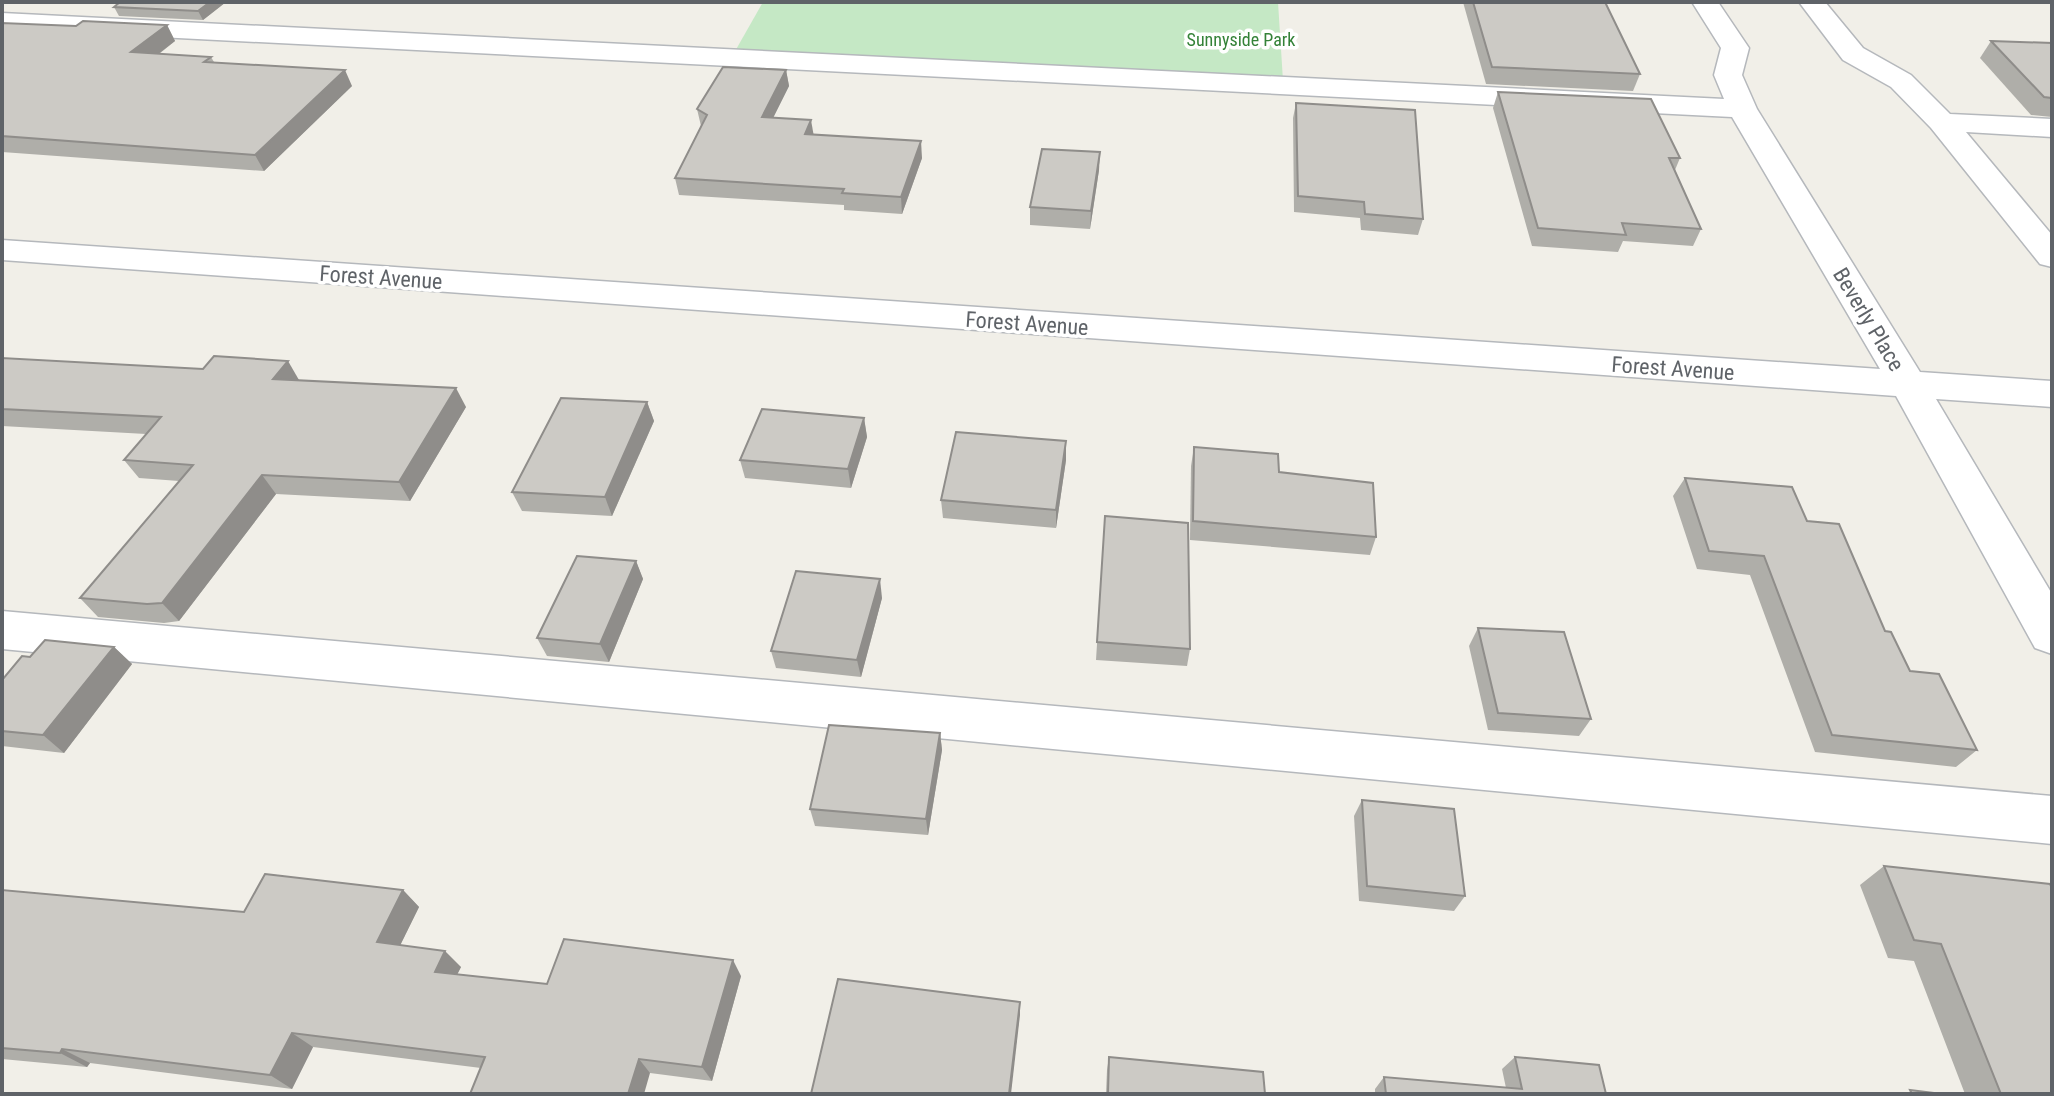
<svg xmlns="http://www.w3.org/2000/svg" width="2054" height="1096" font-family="'Roboto Condensed',sans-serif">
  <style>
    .green { fill: #c5e8c5 }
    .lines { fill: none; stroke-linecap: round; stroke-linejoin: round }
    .minor-casing { stroke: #b5b8bc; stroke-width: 3 }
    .minor { fill: #fff; fill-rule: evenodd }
    .wall { fill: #afaea9 }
    .shaded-wall { fill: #8f8d8a }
    .building { fill: #cccac5; stroke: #8f8d8a; stroke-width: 2 }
    .labels { text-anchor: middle; stroke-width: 7; stroke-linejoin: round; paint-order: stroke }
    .far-park-label { font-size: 18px; fill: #348238; stroke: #fff }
    .street-label { font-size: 22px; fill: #5f6368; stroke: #fff }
  </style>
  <rect width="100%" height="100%" fill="#f1efe8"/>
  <polygon class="green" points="763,2 1278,2 1283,81 734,53"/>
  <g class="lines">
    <defs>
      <g id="minor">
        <polygon points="1692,2 1718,2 1749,48 1742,75 1757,109 1920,372 2052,381 2052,407 1936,399 2052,594 2052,654 2035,648 1896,396 2,260 2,240 1880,369 1732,117 2,29 2,13 1724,99 1714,75 1721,48"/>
        <polygon points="1799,2 1825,2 1863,48 1911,75 1950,114 2052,119 2052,137 1966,132 2052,235 2052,267 2040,264 1931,128 1891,87 1843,60"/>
        <polygon points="2,611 2052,796 2052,844 2,649"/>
      </g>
    </defs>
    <use href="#minor" class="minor-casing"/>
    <use href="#minor" class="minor"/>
  </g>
  <g class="wall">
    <polygon points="120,2 226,2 203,20 119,16 114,7"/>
    <polygon points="1463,2 1605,2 1640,74 1633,91 1486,84"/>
    <polygon points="2,23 76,26 167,25 175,41 159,54 211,57 214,62 352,86 264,171 2,152"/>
    <polygon points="1991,41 2052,43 2052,117 2031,115 1980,58"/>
    <polygon points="786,70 789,86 773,118 813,134 922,158 902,214 844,210 844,205 679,195 675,178 701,126 697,109"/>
    <polygon points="1498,92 1680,158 1675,170 1701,229 1693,246 1623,241 1618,252 1532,246 1493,108"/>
    <polygon points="1296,103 1423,219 1418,235 1361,230 1360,218 1294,212 1293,118"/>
    <polygon points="1099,170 1090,229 1030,225 1030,207"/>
    <polygon points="2,358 299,380 466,407 410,501 276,494 179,621 164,623 98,617 80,598 179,481 139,478 124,460 146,434 2,426"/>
    <polygon points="647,402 654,421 612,516 522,511 512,492"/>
    <polygon points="864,418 867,437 851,488 745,478 740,460"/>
    <polygon points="1066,441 1066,460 1056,528 943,518 941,500"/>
    <polygon points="1194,447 1279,472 1376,537 1370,555 1190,540 1191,466"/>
    <polygon points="1685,478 1807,521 1885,631 1910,671 1977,750 1956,767 1815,752 1750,575 1697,569 1673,496"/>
    <polygon points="1105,516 1190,649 1187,666 1096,660"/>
    <polygon points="636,561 643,579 609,662 547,656 537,638"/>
    <polygon points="882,598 861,677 776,668 771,651"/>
    <polygon points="1478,628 1591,719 1579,736 1488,730 1469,646"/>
    <polygon points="114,647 132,664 64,753 2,746 2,680 30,657"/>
    <polygon points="940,733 942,750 928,835 815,826 810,809"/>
    <polygon points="1362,800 1465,896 1454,911 1359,901 1354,816"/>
    <polygon points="1884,866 2052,1094 1965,1094 1914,961 1888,958 1860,885"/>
    <polygon points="2,890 244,912 403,890 419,907 400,945 461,967 457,974 547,984 741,976 712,1081 650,1073 481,1068 313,1047 292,1089 90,1063 87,1067 2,1059"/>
    <polygon points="1109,1057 1265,1094 1106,1094 1107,1070"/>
    <polygon points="1515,1057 1606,1094 1375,1094 1375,1089 1384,1077 1506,1088 1502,1069"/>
  </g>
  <g class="shaded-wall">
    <polygon points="210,2 226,2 203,20 198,11"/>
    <polygon points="167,25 175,41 140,68 131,52"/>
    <polygon points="345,70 352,86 264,171 255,155"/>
    <polygon points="786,70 789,86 765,134 762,117"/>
    <polygon points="811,120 814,137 805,134"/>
    <polygon points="921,141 922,158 902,214 901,197"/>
    <polygon points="1100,152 1099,170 1090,229 1091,211"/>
    <polygon points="288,361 299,380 273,379"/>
    <polygon points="456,388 466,407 410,501 399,482"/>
    <polygon points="647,402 654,421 612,516 605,497"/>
    <polygon points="864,418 867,437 851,488 848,469"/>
    <polygon points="1066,441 1066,460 1056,528 1056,510"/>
    <polygon points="262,475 276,494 179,621 162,603"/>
    <polygon points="636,561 643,579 609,662 600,644"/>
    <polygon points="880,579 882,598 861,677 857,660"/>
    <polygon points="114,647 132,664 64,753 43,735"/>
    <polygon points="940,733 942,750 928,835 926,819"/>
    <polygon points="403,890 419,907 394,958 377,942"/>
    <polygon points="445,951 461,967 451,987 435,972"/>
    <polygon points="733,960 741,976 712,1081 702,1067"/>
    <polygon points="1020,1002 1020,1015 1011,1094 1009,1094"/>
    <polygon points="292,1033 313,1047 292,1089 270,1075"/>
    <polygon points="62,1049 90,1063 87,1067 60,1053"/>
    <polygon points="639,1059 650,1073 644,1094 628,1094"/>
  </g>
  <g class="building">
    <polygon points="120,2 210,2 198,11 114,7"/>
    <polygon points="1473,2 1605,2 1640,74 1492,67"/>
    <polygon points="83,21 167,25 131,52 211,57 204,62 345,70 255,155 2,136 2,23 76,26"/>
    <polygon points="1991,41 2052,43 2052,98 2044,97"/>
    <polygon points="723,67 786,70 762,117 811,120 805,134 921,141 901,197 842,193 844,189 675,178 707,115 697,109"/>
    <polygon points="1498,92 1651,99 1680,158 1669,158 1701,229 1622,223 1626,235 1538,228"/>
    <polygon points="1296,103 1415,110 1423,219 1365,214 1364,202 1298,196"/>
    <polygon points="1042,149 1100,152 1091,211 1030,207"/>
    <polygon points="214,356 288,361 273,379 456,388 399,482 262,475 162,603 147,604 80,598 193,465 124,460 161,417 2,409 2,358 203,369"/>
    <polygon points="561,398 647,402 605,497 512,492"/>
    <polygon points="762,409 864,418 848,469 740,460"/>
    <polygon points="956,432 1066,441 1056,510 941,500"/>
    <polygon points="1194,447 1278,454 1279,472 1373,483 1376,537 1193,521"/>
    <polygon points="1685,478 1792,487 1807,521 1839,524 1885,631 1891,632 1910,671 1939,674 1977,750 1832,735 1764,556 1709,551"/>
    <polygon points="1105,516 1188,523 1190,649 1097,642"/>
    <polygon points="577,556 636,561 600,644 537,638"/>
    <polygon points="796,571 880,579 857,660 771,651"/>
    <polygon points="1478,628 1564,632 1591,719 1498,713"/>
    <polygon points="45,640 114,647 43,735 2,731 2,680 22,656 30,657"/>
    <polygon points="829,725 940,733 926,819 810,809"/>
    <polygon points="1362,800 1454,809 1465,896 1367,886"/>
    <polygon points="1884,866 2050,884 2052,888 2052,1094 2001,1094 1941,944 1914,940"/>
    <polygon points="265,874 403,890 377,942 445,951 435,972 547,984 564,939 733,960 702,1067 639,1059 628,1094 470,1094 485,1057 292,1033 270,1075 62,1049 60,1053 2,1048 2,890 244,912"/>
    <polygon points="838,979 1020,1002 1009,1094 811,1094"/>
    <polygon points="1109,1057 1263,1072 1265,1094 1108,1094"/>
    <polygon points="1515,1057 1599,1065 1606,1094 1386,1094 1384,1077 1522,1089"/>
    <polygon points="1910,1090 1942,1094 1912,1094"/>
  </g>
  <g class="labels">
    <g class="far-park-label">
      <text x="1241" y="46">Sunnyside Park</text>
    </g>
    <g class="street-label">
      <text transform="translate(381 277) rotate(4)" y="8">Forest Avenue</text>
      <text transform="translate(1869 319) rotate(59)" y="8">Beverly Place</text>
      <text transform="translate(1027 323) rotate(4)" y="8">Forest Avenue</text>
      <text transform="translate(1673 368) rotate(4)" y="8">Forest Avenue</text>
    </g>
  </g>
  <rect width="2054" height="1096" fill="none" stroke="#5f6368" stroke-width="8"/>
</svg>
